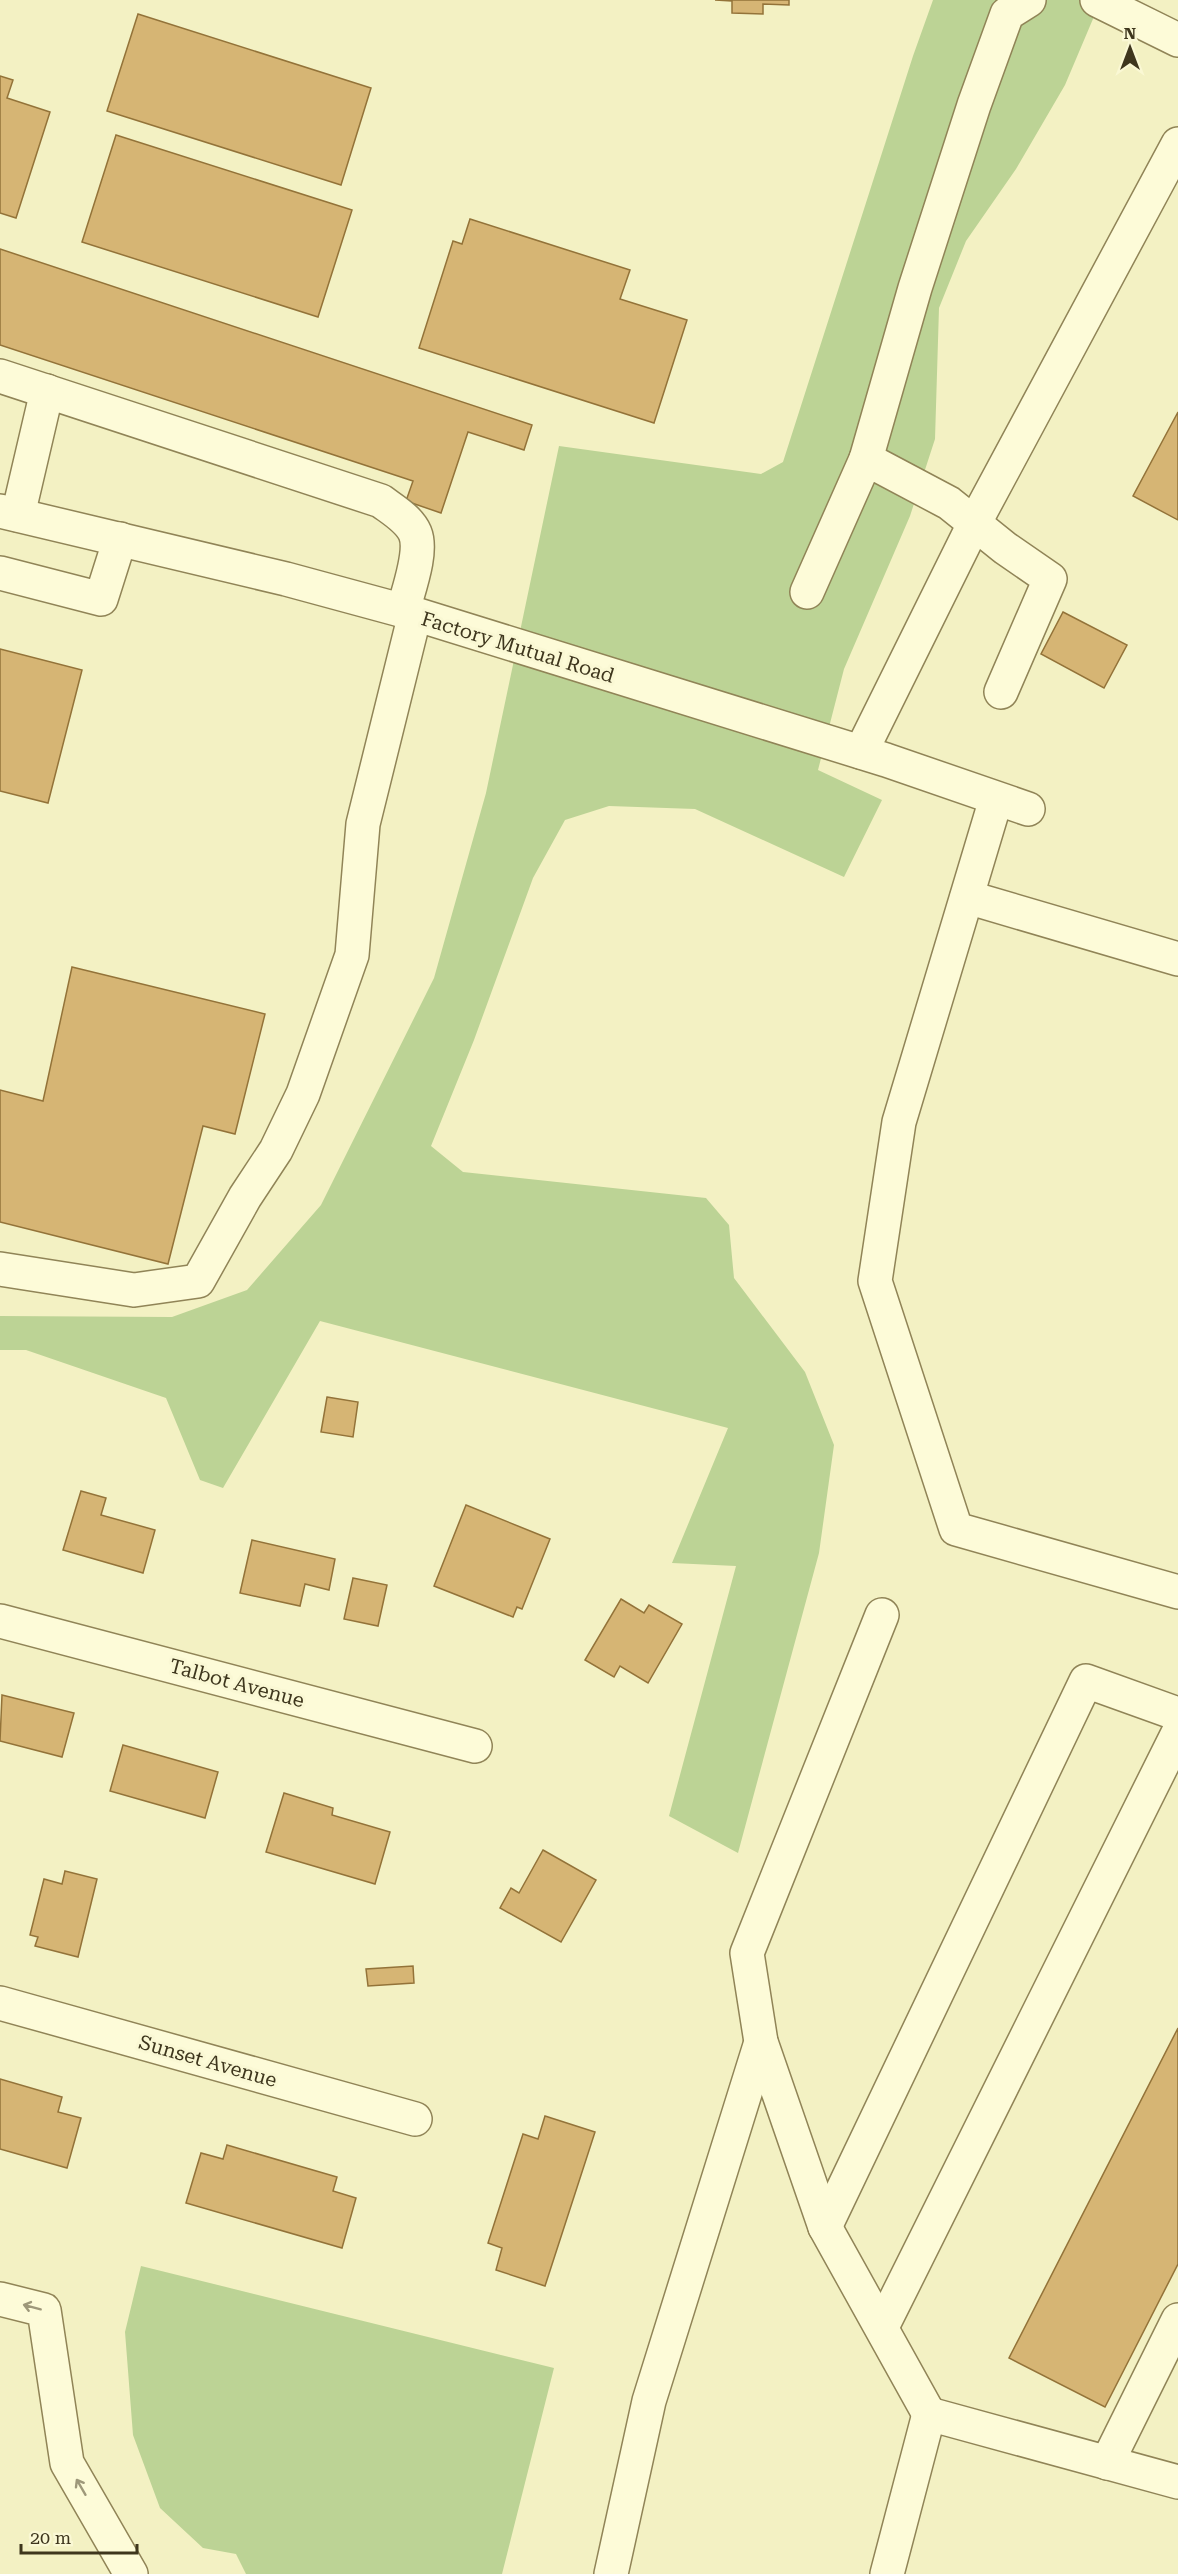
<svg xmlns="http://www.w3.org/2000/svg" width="1178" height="2574" font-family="'Roboto Serif',serif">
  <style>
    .green { fill: #bcd395 }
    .building { fill: #d6b574; stroke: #937339; stroke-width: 1.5 }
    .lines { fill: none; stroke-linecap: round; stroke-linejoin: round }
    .minor-casing { stroke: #908457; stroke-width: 36 }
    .minor { stroke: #fdfbd8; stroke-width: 33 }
    .oneway { stroke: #9e987a }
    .labels { text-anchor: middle; stroke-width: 6; stroke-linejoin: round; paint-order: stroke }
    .street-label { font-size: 20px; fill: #3e361d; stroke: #faf8d4 }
  </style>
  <rect width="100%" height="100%" fill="#f3f1c3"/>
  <g class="green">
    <polygon points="933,0 1101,0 1065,85 1016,169 966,241 939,308 935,439 910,516 844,669 818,770 882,800 844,877 695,809 609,806 565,820 533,878 474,1040 431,1146 463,1172 706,1198 729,1225 734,1278 805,1372 834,1445 819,1553 738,1853 669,1816 736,1566 672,1563 728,1428 320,1321 223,1488 200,1480 166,1398 26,1350 0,1350 0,1316 172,1317 247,1290 321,1205 434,978 486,793 559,446 761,474 783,462 913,56"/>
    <polygon points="141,2266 554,2368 502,2574 246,2574 236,2554 203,2548 160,2508 133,2435 125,2332"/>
  </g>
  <g class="building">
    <polygon points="715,0 789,0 789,5 763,4 763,14 732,13 732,1"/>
    <polygon points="138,14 371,88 341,185 107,111"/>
    <polygon points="0,76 13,80 7,98 50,112 16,218 0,213"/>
    <polygon points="116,135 352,210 318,317 82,242"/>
    <polygon points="470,219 630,270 620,299 687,320 654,423 419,348 453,241 462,244"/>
    <polygon points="0,249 532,425 524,450 468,432 441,513 406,501 413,481 0,345"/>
    <polygon points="1178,412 1178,520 1133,496"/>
    <polygon points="1063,612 1127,645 1104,688 1041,654"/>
    <polygon points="0,649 82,670 48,803 0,791"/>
    <polygon points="72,967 265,1014 235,1134 203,1126 168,1264 0,1222 0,1090 43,1101"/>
    <polygon points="327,1397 358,1402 353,1437 321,1432"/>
    <polygon points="81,1491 106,1498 101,1515 155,1530 143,1573 63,1550"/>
    <polygon points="466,1505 550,1539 522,1609 517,1607 513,1617 434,1586"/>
    <polygon points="252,1540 335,1559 329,1590 305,1584 300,1606 240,1593"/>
    <polygon points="353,1578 387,1585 378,1626 344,1619"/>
    <polygon points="621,1599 644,1613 649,1605 682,1624 648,1683 620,1666 614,1677 585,1660"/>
    <polygon points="2,1695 74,1713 62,1757 0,1741"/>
    <polygon points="123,1745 218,1772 205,1818 110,1791"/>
    <polygon points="284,1793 333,1808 332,1815 390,1832 375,1884 266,1852"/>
    <polygon points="543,1850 596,1880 561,1942 500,1908 511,1888 519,1893"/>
    <polygon points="65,1871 97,1879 78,1957 35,1946 38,1937 30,1935 44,1879 62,1884"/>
    <polygon points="413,1966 414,1983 368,1986 366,1969"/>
    <polygon points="1178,2028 1178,2264 1105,2407 1009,2358"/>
    <polygon points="0,2079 62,2097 58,2112 81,2118 67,2168 0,2149"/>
    <polygon points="545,2116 595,2132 545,2286 496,2270 502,2248 488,2243 523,2134 538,2139"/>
    <polygon points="227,2145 337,2177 333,2191 356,2198 342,2248 186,2203 201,2153 223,2159"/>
  </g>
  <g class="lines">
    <defs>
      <g id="minor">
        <polyline points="1097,0 1178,40"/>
        <path d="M0 376 381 501C393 510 409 519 415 533 423 552 408 591 403 611"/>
        <polyline points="866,459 915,288 974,105 1007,14 1029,0"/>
        <polyline points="0,511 286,579 415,614 886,760 1028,809"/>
        <polyline points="18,515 47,391"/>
        <polyline points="0,573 101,599 120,539"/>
        <polyline points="807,592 866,459 949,503 1005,548 1050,579 1001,692"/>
        <polyline points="861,752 974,524 1178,144"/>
        <polyline points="996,799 899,1122 875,1281 956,1529 1178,1592"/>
        <polyline points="967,897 1178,959"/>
        <polyline points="0,1269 134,1290 198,1281 245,1197 276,1150 303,1094 352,955 363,824 415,614"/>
        <polyline points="882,1615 747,1953 761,2042 825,2227 929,2414"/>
        <polyline points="0,1621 475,1746"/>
        <polyline points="0,2003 415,2119"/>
        <polyline points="825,2227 1086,1681 1178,1714"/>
        <polyline points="0,2299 44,2310 67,2463 131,2574"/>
        <polyline points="882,2327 1178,1733"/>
        <polyline points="1107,2463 1178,2320"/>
        <polyline points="611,2574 649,2401 761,2042"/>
        <polyline points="887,2574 929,2414 1178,2482"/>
      </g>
    </defs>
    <use href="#minor" class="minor-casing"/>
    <use href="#minor" class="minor"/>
  </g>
  <defs><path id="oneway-shaft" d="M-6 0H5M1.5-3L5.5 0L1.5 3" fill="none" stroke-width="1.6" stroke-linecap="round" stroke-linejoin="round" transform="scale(1.5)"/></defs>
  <g class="oneway">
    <use href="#oneway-shaft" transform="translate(32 2307) rotate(-165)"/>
    <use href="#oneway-shaft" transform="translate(81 2487) rotate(-120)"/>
  </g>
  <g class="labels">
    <g class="street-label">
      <text transform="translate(518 647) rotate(17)" y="7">Factory Mutual Road</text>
      <text transform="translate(237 1683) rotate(15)" y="7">Talbot Avenue</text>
      <text transform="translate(208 2061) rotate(16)" y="7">Sunset Avenue</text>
    </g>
  </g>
  <g transform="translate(1130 48)" stroke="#faf8d4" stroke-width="4.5" paint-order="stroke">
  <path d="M0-4.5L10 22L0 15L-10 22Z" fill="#3e361d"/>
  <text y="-9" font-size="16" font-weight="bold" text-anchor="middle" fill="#3e361d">N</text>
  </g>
  <path d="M21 2544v9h116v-9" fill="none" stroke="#3e361d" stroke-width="3"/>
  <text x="30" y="2544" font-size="18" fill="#3e361d" stroke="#faf8d4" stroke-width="4.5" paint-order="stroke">20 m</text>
</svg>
